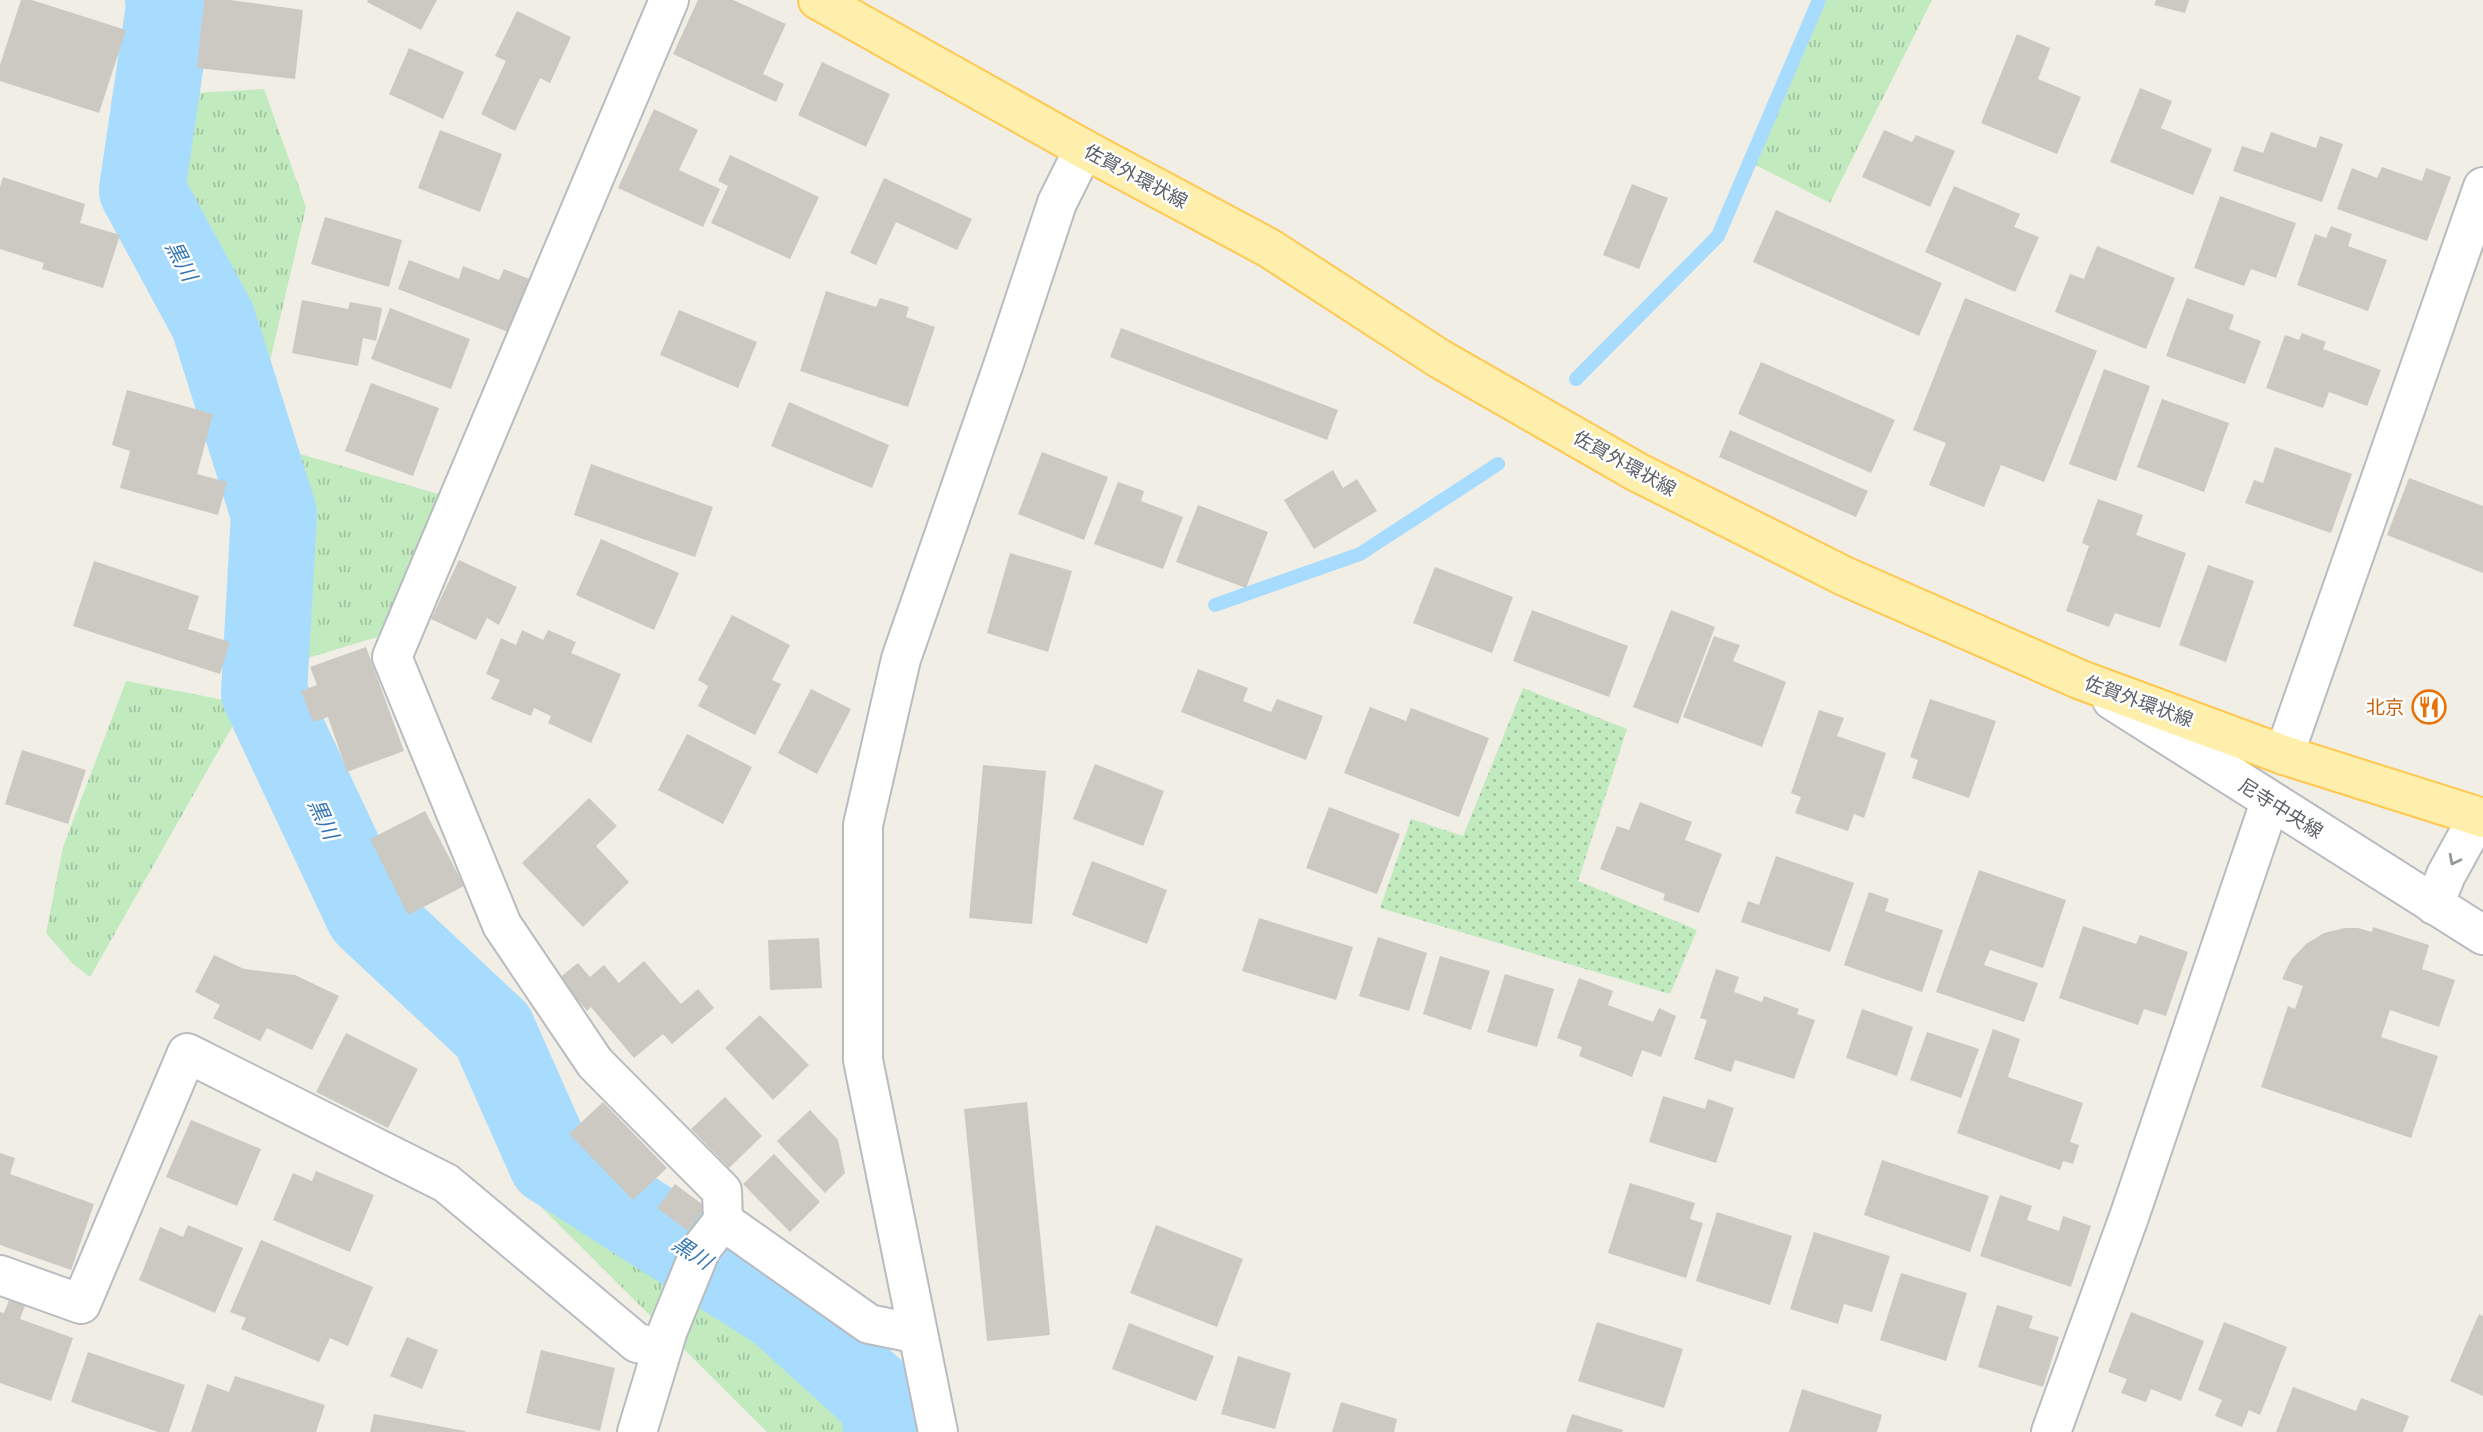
<svg xmlns="http://www.w3.org/2000/svg" width="2483" height="1432" font-family="Montserrat,'Noto Sans JP',sans-serif">
  <style>
    .grass { fill: url(#grass-tufts) }
    .garden { fill: url(#garden-dots) }
    .lines { fill: none; stroke-linecap: round; stroke-linejoin: round }
    .stream { stroke: #a7dcff; stroke-width: 14 }
    .river { stroke: #a7dcff; stroke-width: 86 }
    .building { fill: #ccc9c2 }
    .minor-casing { stroke: #b8bcc0; stroke-width: 42 }
    .major-casing { stroke: #ffc850; stroke-width: 42 }
    .minor { stroke: #fff; stroke-width: 38 }
    .major { stroke: #ffefac; stroke-width: 38 }
    .oneway { stroke: #96999c }
    .labels { text-anchor: middle; stroke-width: 5; stroke-linejoin: round; paint-order: stroke }
    .street-label { font-size: 19px; fill: #5d6267; stroke: #fff }
    .food-label { font-size: 19px; fill: #c56008; stroke: #fff; text-anchor: end }
    .water-label { font-size: 21px; font-style: italic; fill: #3677b3; stroke: #fff }
  </style>
  <defs>
    <pattern id="grass-tufts" width="24" height="20" patternUnits="userSpaceOnUse" patternTransform="scale(1.75)"><rect width="24" height="20" fill="#c1ebbf"/><path d="M3 7l-1-3M5 7V3M7 7l1-3M15 17l-1-3M17 17v-4M19 17l1-3" fill="none" stroke="#a0c29f"/></pattern>
    <pattern id="garden-dots" width="8" height="8" patternUnits="userSpaceOnUse" patternTransform="scale(1.75)"><rect width="8" height="8" fill="#c1ebbf"/><path d="M2 2h.1M6 6h.1" fill="none" stroke="#a0c29f" stroke-width="1.8" stroke-linecap="round"/></pattern>
  </defs>
  <rect width="100%" height="100%" fill="#f1eee5"/>
  <g class="grass">
    <polygon points="1819,0 1932,0 1830,203 1750,162"/>
    <polygon points="264,89 306,207 270,361 290,451 442,495 394,632 291,663 297,520 223,306 162,190 179,94"/>
    <polygon points="126,681 245,704 90,977 73,964 46,933 63,847"/>
    <polygon points="567,1163 692,1241 777,1285 893,1400 900,1432 767,1432 533,1199 534,1164"/>
  </g>
  <polygon class="garden" points="1523,688 1627,729 1578,881 1697,930 1670,994 1380,908 1411,819 1463,836"/>
  <g class="lines">
    <g class="stream">
      <polyline points="1576,379 1718,236 1819,0"/>
      <polyline points="1215,605 1360,554 1498,464"/>
    </g>
    <polyline class="river" points="168,0 169,7 142,190 213,321 274,514 264,693 368,914 493,1031 551,1162 781,1309 881,1400 887,1432"/>
  </g>
  <g class="building">
    <polygon points="21,0 32,0 126,30 99,113 0,81 0,65"/>
    <polygon points="204,0 230,0 303,10 295,79 197,68"/>
    <polygon points="368,0 437,0 421,30 367,2"/>
    <polygon points="698,0 733,0 786,24 763,74 784,84 776,102 673,54"/>
    <polygon points="2156,0 2189,0 2185,13 2154,5"/>
    <polygon points="517,11 571,37 550,83 540,78 515,131 481,114 506,61 495,56"/>
    <polygon points="2017,34 2050,48 2038,79 2081,97 2057,154 1981,123"/>
    <polygon points="409,48 464,72 443,119 389,94"/>
    <polygon points="822,62 890,94 866,147 798,115"/>
    <polygon points="2140,88 2172,101 2161,128 2212,149 2193,195 2110,162"/>
    <polygon points="654,109 698,130 679,170 720,189 703,227 618,188"/>
    <polygon points="440,130 502,154 480,212 418,188"/>
    <polygon points="1884,130 1912,142 1916,135 1955,151 1930,207 1862,177"/>
    <polygon points="2271,132 2316,148 2320,136 2343,144 2322,202 2233,171 2242,146 2263,153"/>
    <polygon points="730,155 819,197 790,259 711,223 728,186 718,181"/>
    <polygon points="2382,167 2422,181 2426,168 2451,177 2427,241 2337,209 2352,168 2377,178"/>
    <polygon points="3,177 85,204 80,223 120,235 103,288 42,269 44,263 0,249 0,187"/>
    <polygon points="884,178 972,219 957,250 896,222 876,265 850,253"/>
    <polygon points="1632,184 1668,198 1639,269 1603,255"/>
    <polygon points="1954,186 2020,214 2014,227 2039,237 2015,292 1925,252"/>
    <polygon points="2220,196 2296,223 2276,278 2251,269 2244,286 2194,268"/>
    <polygon points="1776,210 1942,283 1919,336 1753,262"/>
    <polygon points="325,217 402,240 389,287 311,264"/>
    <polygon points="2331,226 2352,234 2348,246 2387,260 2368,311 2297,285 2315,234 2326,238"/>
    <polygon points="2097,246 2175,278 2146,349 2055,312 2070,274 2084,279"/>
    <polygon points="409,260 459,279 463,266 499,280 504,269 534,281 513,334 398,289"/>
    <polygon points="826,291 876,307 880,298 909,307 906,317 935,327 908,407 800,371"/>
    <polygon points="1965,298 2097,351 2044,482 2001,465 1984,507 1929,485 1946,443 1913,430"/>
    <polygon points="2187,298 2234,315 2229,329 2261,341 2245,384 2166,356"/>
    <polygon points="302,300 348,309 350,302 382,308 376,341 363,338 358,366 292,353"/>
    <polygon points="390,308 470,339 451,389 371,359"/>
    <polygon points="679,310 757,342 738,388 660,355"/>
    <polygon points="1121,328 1338,410 1327,440 1110,357"/>
    <polygon points="2302,333 2326,342 2323,349 2381,370 2367,406 2329,392 2323,408 2266,388 2285,335 2299,340"/>
    <polygon points="1761,362 1895,420 1871,473 1738,414"/>
    <polygon points="2104,369 2150,386 2116,481 2069,464"/>
    <polygon points="371,383 439,408 413,476 345,451"/>
    <polygon points="127,390 213,414 197,474 227,482 218,515 120,488 130,451 112,445"/>
    <polygon points="2162,399 2229,423 2204,492 2137,467"/>
    <polygon points="789,402 889,445 872,488 771,446"/>
    <polygon points="1730,430 1868,491 1856,517 1719,457"/>
    <polygon points="2275,447 2352,474 2331,533 2245,503 2254,480 2263,483"/>
    <polygon points="1042,452 1108,477 1084,540 1018,514"/>
    <polygon points="591,464 713,507 695,557 574,515"/>
    <polygon points="1333,470 1343,488 1357,479 1377,511 1314,549 1284,500"/>
    <polygon points="2409,478 2483,506 2483,573 2387,535"/>
    <polygon points="1118,482 1144,491 1141,501 1183,517 1163,569 1094,544"/>
    <polygon points="2098,499 2143,515 2136,535 2186,553 2160,628 2115,613 2109,627 2066,611 2089,546 2082,543"/>
    <polygon points="1198,505 1268,532 1246,588 1176,562"/>
    <polygon points="601,539 679,573 654,630 576,595"/>
    <polygon points="1010,553 1072,571 1048,652 987,633"/>
    <polygon points="459,560 517,587 499,625 487,618 476,640 431,619"/>
    <polygon points="94,561 199,596 188,629 230,642 220,674 73,626"/>
    <polygon points="2208,565 2254,581 2226,662 2179,645"/>
    <polygon points="1435,567 1513,597 1492,653 1413,623"/>
    <polygon points="1532,610 1628,646 1609,697 1513,661"/>
    <polygon points="1671,610 1715,627 1678,724 1633,707"/>
    <polygon points="732,615 790,645 772,680 781,684 755,735 698,706 708,686 698,680"/>
    <polygon points="522,630 543,640 548,630 576,642 571,653 621,674 591,743 548,723 551,716 534,708 531,716 491,699 500,680 486,674 501,638 516,645"/>
    <polygon points="1714,636 1740,645 1733,661 1786,682 1762,747 1683,717"/>
    <polygon points="366,647 404,751 347,772 328,717 313,722 301,691 317,685 310,667"/>
    <polygon points="1198,669 1248,688 1243,701 1271,712 1277,699 1323,716 1306,760 1181,712"/>
    <polygon points="811,689 851,709 817,774 778,753"/>
    <polygon points="1930,699 1996,721 1969,798 1912,778 1918,760 1910,757"/>
    <polygon points="1370,707 1406,721 1411,708 1489,738 1459,817 1344,773"/>
    <polygon points="1819,710 1844,718 1837,736 1886,753 1864,818 1854,814 1848,831 1795,813 1801,797 1791,793"/>
    <polygon points="687,734 752,767 723,824 658,790"/>
    <polygon points="22,750 86,770 68,824 5,804"/>
    <polygon points="1095,764 1164,791 1143,846 1073,819"/>
    <polygon points="983,765 1046,771 1032,924 969,918"/>
    <polygon points="589,798 617,826 596,846 629,882 583,927 522,863"/>
    <polygon points="1640,802 1692,822 1685,840 1722,854 1699,913 1663,900 1665,894 1600,869 1617,826 1629,830"/>
    <polygon points="1329,807 1400,834 1377,894 1306,868"/>
    <polygon points="425,811 464,886 408,915 370,839"/>
    <polygon points="1776,856 1854,883 1830,952 1741,922 1748,901 1759,905"/>
    <polygon points="1092,861 1167,890 1147,944 1072,915"/>
    <polygon points="1979,870 2066,900 2043,968 1990,950 1984,965 2038,983 2024,1022 1936,992"/>
    <polygon points="1869,892 1889,899 1885,911 1943,930 1922,992 1844,965"/>
    <polygon points="1259,918 1353,947 1336,1000 1242,971"/>
    <polygon points="2083,926 2136,944 2140,935 2188,952 2166,1016 2144,1009 2138,1025 2059,998"/>
    <polygon points="2373,927 2429,945 2422,969 2455,980 2439,1027 2390,1010 2381,1037 2438,1056 2411,1138 2261,1087 2288,1006 2295,1009 2303,986 2282,979 2291,960 2306,944 2324,933 2345,928 2358,928 2372,932"/>
    <polygon points="1378,937 1427,953 1409,1011 1359,996"/>
    <polygon points="819,938 822,988 770,990 768,940"/>
    <polygon points="214,955 244,969 295,975 339,996 312,1050 267,1028 260,1041 213,1018 220,1005 195,992"/>
    <polygon points="1440,956 1490,971 1471,1030 1423,1014"/>
    <polygon points="644,961 681,1004 698,989 714,1008 672,1044 663,1034 634,1058 591,1007 587,1011 559,978 578,963 590,977 604,965 619,983"/>
    <polygon points="1716,969 1739,977 1734,992 1762,1002 1764,996 1799,1009 1797,1014 1815,1020 1794,1079 1735,1060 1731,1072 1694,1059 1707,1020 1700,1018"/>
    <polygon points="1505,974 1554,989 1537,1047 1487,1032"/>
    <polygon points="1579,978 1613,991 1608,1005 1653,1022 1659,1008 1676,1016 1661,1057 1642,1050 1632,1077 1579,1056 1582,1047 1557,1038"/>
    <polygon points="1862,1009 1913,1027 1897,1076 1846,1058"/>
    <polygon points="760,1015 809,1065 773,1100 725,1048"/>
    <polygon points="1993,1029 2020,1039 2008,1077 2083,1103 2070,1142 2079,1145 2073,1164 2063,1161 2060,1170 1957,1133"/>
    <polygon points="1927,1032 1979,1049 1961,1098 1910,1080"/>
    <polygon points="346,1033 418,1069 388,1128 316,1092"/>
    <polygon points="1663,1096 1705,1109 1708,1099 1734,1108 1716,1163 1649,1142"/>
    <polygon points="725,1097 762,1136 729,1168 691,1129"/>
    <polygon points="603,1102 667,1168 633,1200 569,1134"/>
    <polygon points="1027,1102 1050,1335 987,1341 964,1109"/>
    <polygon points="810,1110 838,1140 845,1173 825,1193 777,1141"/>
    <polygon points="191,1120 261,1149 237,1206 166,1177"/>
    <polygon points="0,1153 15,1158 10,1174 94,1204 71,1270 0,1245"/>
    <polygon points="774,1154 820,1202 790,1232 743,1184"/>
    <polygon points="1882,1160 1989,1196 1970,1252 1864,1215"/>
    <polygon points="316,1171 374,1195 350,1252 273,1220 293,1173 312,1181"/>
    <polygon points="1630,1183 1695,1203 1690,1219 1703,1223 1686,1278 1608,1253"/>
    <polygon points="675,1184 706,1207 688,1231 657,1208"/>
    <polygon points="2000,1195 2032,1206 2027,1220 2059,1231 2063,1216 2091,1226 2071,1287 1980,1256"/>
    <polygon points="1717,1212 1792,1236 1770,1305 1696,1281"/>
    <polygon points="188,1225 243,1248 215,1313 139,1280 160,1227 183,1237"/>
    <polygon points="1156,1225 1243,1259 1217,1327 1130,1293"/>
    <polygon points="1814,1232 1890,1256 1872,1312 1844,1304 1838,1324 1790,1309"/>
    <polygon points="261,1240 373,1287 348,1346 330,1338 319,1362 241,1329 246,1318 230,1312"/>
    <polygon points="1901,1273 1967,1293 1946,1361 1880,1340"/>
    <polygon points="10,1298 26,1303 20,1319 73,1338 51,1401 0,1383 0,1312 4,1313"/>
    <polygon points="1997,1305 2033,1316 2029,1328 2059,1337 2043,1387 1978,1367"/>
    <polygon points="2131,1312 2204,1341 2181,1401 2151,1389 2146,1402 2121,1393 2127,1379 2108,1372"/>
    <polygon points="2479,1314 2483,1316 2483,1396 2450,1381"/>
    <polygon points="1597,1322 1683,1349 1664,1408 1578,1381"/>
    <polygon points="2224,1322 2287,1347 2260,1415 2249,1410 2242,1427 2215,1416 2222,1400 2198,1390"/>
    <polygon points="1129,1323 1214,1356 1196,1401 1112,1369"/>
    <polygon points="407,1337 438,1350 422,1389 390,1376"/>
    <polygon points="541,1350 615,1368 600,1431 526,1413"/>
    <polygon points="88,1352 185,1385 169,1432 158,1432 71,1402"/>
    <polygon points="1238,1356 1291,1373 1275,1429 1221,1414"/>
    <polygon points="235,1376 325,1405 316,1432 191,1432 207,1384 229,1392"/>
    <polygon points="2293,1387 2356,1411 2361,1398 2409,1416 2403,1432 2276,1432"/>
    <polygon points="1802,1389 1882,1415 1877,1432 1789,1432"/>
    <polygon points="1341,1402 1397,1419 1394,1432 1332,1432"/>
    <polygon points="374,1414 465,1431 465,1432 370,1432"/>
    <polygon points="1572,1414 1623,1430 1622,1432 1566,1432"/>
  </g>
  <g class="lines">
    <defs>
      <g id="minor">
        <polyline points="2112,700 2483,935"/>
        <polyline points="2284,755 2483,187"/>
        <polyline points="2434,905 2446,875 2478,817"/>
        <polyline points="723,1221 869,1324 918,1334"/>
        <polyline points="0,1275 81,1304 187,1053 446,1183 637,1343 662,1348"/>
        <polyline points="637,1432 668,1330 701,1249 723,1221 722,1191 595,1063 502,925 392,657 669,0"/>
        <polyline points="938,1432 863,1060 863,825 901,659 1005,360 1057,203 1084,149"/>
        <polyline points="2051,1432 2129,1217 2270,802"/>
      </g>
      <polyline id="major" points="818,0 1084,149 1269,248 1440,359 1637,472 1844,576 2081,680 2284,755 2483,818"/>
    </defs>
    <use href="#minor" class="minor-casing"/>
    <use href="#major" class="major-casing"/>
    <use href="#minor" class="minor"/>
    <use href="#major" class="major"/>
  </g>
  <defs><path id="oneway-chevron" d="M-2-3.5L2.5 0L-2 3.5" fill="none" stroke-width="1.6" stroke-linecap="round" stroke-linejoin="round" transform="scale(1.75)"/></defs>
  <use class="oneway" href="#oneway-chevron" transform="translate(2454 860) rotate(117)"/>
  <defs>
    <symbol id="restaurant-ring" viewBox="-11 -11 22 22"><circle r="9.5" fill="#fff" stroke="#e8710a" stroke-width="1.5"/><path d="M-5-6h1v4h1v-4h1v4h1v-4h1v5L-1.5 .5V6h-2V.5L-5-1ZM5-6V6H3V1.5H1.5Q1.5-4 5-6Z" fill="#e8710a"/></symbol>
  </defs>
  <g fill-rule="evenodd">
    <use href="#restaurant-ring" x="2410" y="688" width="38" height="38"/>
  </g>
  <g class="labels">
    <g class="street-label">
      <text transform="translate(1136 176) rotate(28)" y="7">佐賀外環状線</text>
      <text transform="translate(1625 463) rotate(29)" y="7">佐賀外環状線</text>
      <text transform="translate(2139 701) rotate(20)" y="7">佐賀外環状線</text>
      <text transform="translate(2281 808) rotate(32)" y="7">尼寺中央線</text>
    </g>
    <g class="food-label">
      <text x="2404" y="714">北京</text>
    </g>
    <g class="water-label">
      <text transform="translate(181 261) rotate(62)" y="7">黒川</text>
      <text transform="translate(323 819) rotate(65)" y="7">黒川</text>
      <text transform="translate(692 1253) rotate(33)" y="7">黒川</text>
    </g>
  </g>
</svg>
